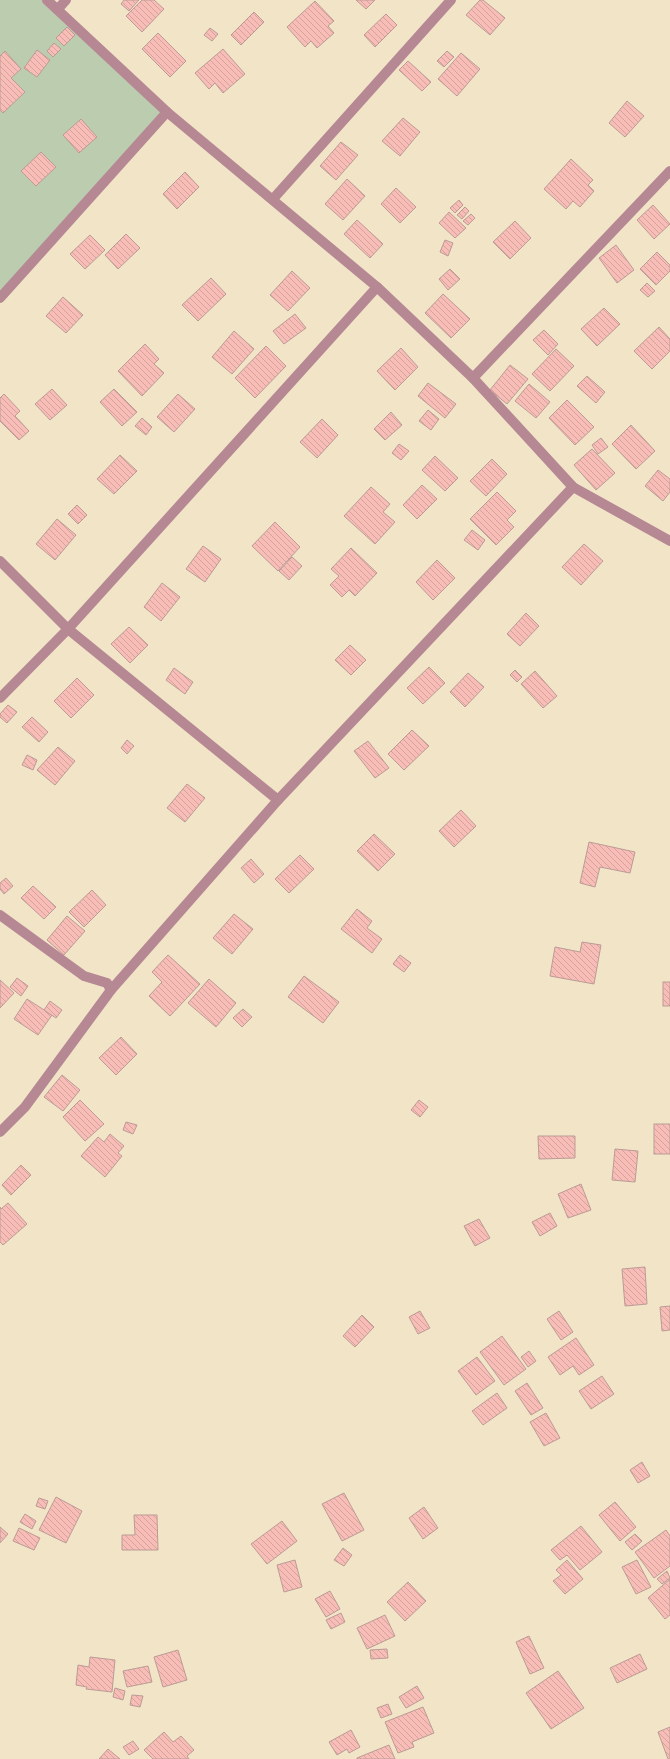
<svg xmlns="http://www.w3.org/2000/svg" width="670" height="1759" font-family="Poppins,sans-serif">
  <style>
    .green { fill: #bbcdae }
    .building { fill: url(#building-back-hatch); stroke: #bc9b96 }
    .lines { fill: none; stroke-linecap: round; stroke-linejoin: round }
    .minor { stroke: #b68894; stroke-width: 10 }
  </style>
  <defs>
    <pattern id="building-back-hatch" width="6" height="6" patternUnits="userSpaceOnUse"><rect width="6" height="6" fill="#f7bdb6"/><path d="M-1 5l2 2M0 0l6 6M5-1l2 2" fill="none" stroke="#d4a39c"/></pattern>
  </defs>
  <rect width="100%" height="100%" fill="#f1e4c7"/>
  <polygon class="green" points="0,0 47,0 167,112 0,298"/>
  <g class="building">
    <polygon points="124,0 139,0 129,11 121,4"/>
    <polygon points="142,0 154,0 164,9 142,32 126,16"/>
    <polygon points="356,0 375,0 366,9"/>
    <polygon points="480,0 483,0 505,18 490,35 466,15"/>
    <polygon points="315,1 334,21 328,26 334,33 317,48 311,41 305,47 287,27"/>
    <polygon points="254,12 264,22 241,45 231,35"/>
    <polygon points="386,14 397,25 375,47 364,35"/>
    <polygon points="67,27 75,35 64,46 56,38"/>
    <polygon points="210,28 218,34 212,41 204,35"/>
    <polygon points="158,33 186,61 170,77 142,49"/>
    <polygon points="54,43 61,49 53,57 47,51"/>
    <polygon points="223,49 245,74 223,93 215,83 209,89 195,73"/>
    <polygon points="37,50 50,60 37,77 24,68"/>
    <polygon points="5,51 21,69 11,78 25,92 3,113 0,110 0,56"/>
    <polygon points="447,51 454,57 444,67 437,61"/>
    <polygon points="461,53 480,69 457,96 438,79"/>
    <polygon points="408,61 431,82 422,91 399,70"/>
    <polygon points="627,101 644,116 625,137 609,123"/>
    <polygon points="403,118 420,132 400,156 382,141"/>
    <polygon points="81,119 97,137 79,153 63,135"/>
    <polygon points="341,142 358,155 336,180 320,166"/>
    <polygon points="41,152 56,167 36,186 21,171"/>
    <polygon points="571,159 593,180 588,185 594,191 580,207 573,201 566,209 544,189"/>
    <polygon points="185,172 199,187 177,209 163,194"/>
    <polygon points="347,179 365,196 343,220 325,204"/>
    <polygon points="396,188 416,207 400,223 381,204"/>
    <polygon points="459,200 463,205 455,213 450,208"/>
    <polygon points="653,205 670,224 654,239 637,220"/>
    <polygon points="465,207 469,211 462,219 457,215"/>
    <polygon points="449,212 466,228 455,238 439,223"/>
    <polygon points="471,214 475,218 468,225 463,221"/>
    <polygon points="357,220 383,244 370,258 344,234"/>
    <polygon points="515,221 531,238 510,259 493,242"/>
    <polygon points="126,234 140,248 118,269 105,255"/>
    <polygon points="90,235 105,250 85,269 70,254"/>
    <polygon points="445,240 453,243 448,256 440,252"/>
    <polygon points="616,245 634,270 617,283 599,258"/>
    <polygon points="657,252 670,265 670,271 656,285 640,269"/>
    <polygon points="450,269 460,279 448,290 439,279"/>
    <polygon points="292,271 310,288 288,311 270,295"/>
    <polygon points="211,278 226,294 198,321 182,305"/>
    <polygon points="647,283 655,291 648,297 640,290"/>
    <polygon points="443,294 470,319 451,338 425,313"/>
    <polygon points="63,297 83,315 66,333 46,316"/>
    <polygon points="604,308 620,324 597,346 581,329"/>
    <polygon points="295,314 306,328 284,344 273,331"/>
    <polygon points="659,327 670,339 670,351 652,369 634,351"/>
    <polygon points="544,330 558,344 548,355 533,340"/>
    <polygon points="234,331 254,349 232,374 212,357"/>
    <polygon points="145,344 159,359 154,364 164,373 142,396 118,371"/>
    <polygon points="266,346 286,366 255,398 235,378"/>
    <polygon points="401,348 418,367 395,390 377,371"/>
    <polygon points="556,349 574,366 550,391 532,374"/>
    <polygon points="510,365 528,379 507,404 490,390"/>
    <polygon points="587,376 605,392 596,403 577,386"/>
    <polygon points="428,383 456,404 445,418 418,396"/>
    <polygon points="529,384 550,402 536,418 515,401"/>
    <polygon points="52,389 67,405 50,420 35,404"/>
    <polygon points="114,389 137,412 122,426 100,402"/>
    <polygon points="4,394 20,411 15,416 29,431 19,440 0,421 0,398"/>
    <polygon points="178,394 195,409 174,432 157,417"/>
    <polygon points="567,400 594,427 575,445 549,418"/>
    <polygon points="428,410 439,419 431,430 419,421"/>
    <polygon points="391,412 402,425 385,440 374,429"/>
    <polygon points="142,418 152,427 146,435 135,426"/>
    <polygon points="322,419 338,435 317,458 300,442"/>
    <polygon points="631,425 655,451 636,469 612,444"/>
    <polygon points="601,438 608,447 598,454 592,445"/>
    <polygon points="399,444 409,451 401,460 392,453"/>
    <polygon points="592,449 615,473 596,490 574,465"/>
    <polygon points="120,455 137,471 114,494 97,479"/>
    <polygon points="435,456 458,478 445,491 422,470"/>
    <polygon points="492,459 507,474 486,496 470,481"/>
    <polygon points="658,470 670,479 670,492 663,501 645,486"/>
    <polygon points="422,485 437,499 417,519 403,505"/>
    <polygon points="371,487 390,504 383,512 395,522 375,544 344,516"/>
    <polygon points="497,492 516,511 507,520 514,527 496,545 470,519"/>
    <polygon points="77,505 87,515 78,524 68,514"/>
    <polygon points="57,519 76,535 55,560 36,544"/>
    <polygon points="275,522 300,547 278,571 252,546"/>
    <polygon points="472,530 485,540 478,550 464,540"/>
    <polygon points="584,544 603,561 581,585 562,567"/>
    <polygon points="203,546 221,559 205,582 186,569"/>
    <polygon points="351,548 377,573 355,596 349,590 342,597 330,585 339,576 331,569"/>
    <polygon points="292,557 302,566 289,580 279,571"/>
    <polygon points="437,560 455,578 433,600 416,582"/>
    <polygon points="162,583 180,597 161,621 144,607"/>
    <polygon points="526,613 539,626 520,646 507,634"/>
    <polygon points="129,627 148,645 130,663 111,644"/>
    <polygon points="350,645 366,660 351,675 335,660"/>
    <polygon points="429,667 445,683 423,704 407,688"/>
    <polygon points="174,668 193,682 185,694 166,680"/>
    <polygon points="515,670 522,677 517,682 510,675"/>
    <polygon points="535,671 557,696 543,708 521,684"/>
    <polygon points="468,673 484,687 465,707 450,692"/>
    <polygon points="77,678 94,695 71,718 54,701"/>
    <polygon points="8,705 17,712 7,723 0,717 0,714"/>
    <polygon points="32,717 48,732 39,742 22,727"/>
    <polygon points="412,730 429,746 404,770 388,754"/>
    <polygon points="127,740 134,746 127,754 121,748"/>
    <polygon points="368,741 389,768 375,778 354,751"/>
    <polygon points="58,747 75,761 55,785 37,770"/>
    <polygon points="27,755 37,760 33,770 22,765"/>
    <polygon points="187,784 205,798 185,822 167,808"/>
    <polygon points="461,810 476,826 454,847 439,831"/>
    <polygon points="374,834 395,854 378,871 357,851"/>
    <polygon points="589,842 635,852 630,873 600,867 595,887 580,883"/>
    <polygon points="300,855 314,869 289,893 275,879"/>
    <polygon points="251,859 264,874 254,883 241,868"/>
    <polygon points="6,878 13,886 4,894 0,889 0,883"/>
    <polygon points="33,886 56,907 44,919 21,898"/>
    <polygon points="92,890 106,905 84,927 69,912"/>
    <polygon points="357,909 372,921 367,928 382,939 372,953 341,929"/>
    <polygon points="234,914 253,929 232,954 213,938"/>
    <polygon points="67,916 85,931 64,955 47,940"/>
    <polygon points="582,942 601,945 594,984 550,976 555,947 580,952"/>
    <polygon points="168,955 200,984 170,1016 149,996 162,982 152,972"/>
    <polygon points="400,955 411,963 404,972 393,964"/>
    <polygon points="304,976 339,1002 323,1023 288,997"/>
    <polygon points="17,978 28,986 21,996 10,987"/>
    <polygon points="209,979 236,1003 216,1027 188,1003"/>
    <polygon points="0,980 14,993 0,1008"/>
    <rect x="663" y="982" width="7" height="24"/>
    <polygon points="27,999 52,1015 38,1035 14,1019"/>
    <polygon points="50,1001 62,1010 56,1018 44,1010"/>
    <polygon points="243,1009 252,1017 242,1027 233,1018"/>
    <polygon points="121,1037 137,1054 116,1075 99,1058"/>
    <polygon points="62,1075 80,1090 63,1111 44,1097"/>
    <polygon points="80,1100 104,1124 85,1141 63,1117"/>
    <polygon points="419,1100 428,1107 420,1117 411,1110"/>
    <polygon points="126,1122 137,1125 133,1134 123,1130"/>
    <rect x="654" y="1124" width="16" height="30"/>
    <polygon points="110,1134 124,1146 118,1153 122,1156 105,1177 81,1156 98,1137 104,1142"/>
    <polygon points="538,1136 575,1136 575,1158 539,1159"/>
    <polygon points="615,1149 638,1151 635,1182 612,1180"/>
    <polygon points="21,1165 31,1175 11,1195 2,1185"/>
    <polygon points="581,1184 591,1210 568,1218 558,1194"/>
    <polygon points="8,1203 27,1224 3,1245 0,1242 0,1207 1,1209"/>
    <polygon points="550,1213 557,1226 540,1236 532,1222"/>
    <polygon points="479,1219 490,1238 475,1246 464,1226"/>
    <polygon points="645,1267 647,1304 625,1306 622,1269"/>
    <polygon points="670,1306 670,1330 662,1331 660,1307"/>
    <polygon points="420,1311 430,1328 418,1334 409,1317"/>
    <polygon points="559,1311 573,1332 561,1340 547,1319"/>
    <polygon points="362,1315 374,1327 355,1347 343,1336"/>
    <polygon points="502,1336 526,1369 504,1385 480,1352"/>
    <polygon points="576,1338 594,1365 579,1375 573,1366 560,1375 548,1357"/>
    <polygon points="529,1351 536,1361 528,1367 521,1357"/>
    <polygon points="477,1357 495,1381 476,1395 458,1371"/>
    <polygon points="602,1376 614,1394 591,1409 579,1391"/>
    <polygon points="527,1383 543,1408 531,1415 515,1391"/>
    <polygon points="497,1393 507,1408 483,1425 472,1411"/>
    <polygon points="546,1413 560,1438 544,1446 530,1422"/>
    <polygon points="642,1462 650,1476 638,1483 630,1470"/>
    <polygon points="344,1493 364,1530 342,1541 322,1504"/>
    <polygon points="56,1497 82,1511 66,1543 39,1530"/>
    <polygon points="39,1498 48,1501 45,1509 36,1506"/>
    <polygon points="615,1502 636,1527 620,1541 599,1515"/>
    <polygon points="424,1507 438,1528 423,1539 409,1518"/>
    <polygon points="25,1514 36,1521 32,1529 20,1522"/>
    <polygon points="134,1515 157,1515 158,1550 122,1550 122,1535 135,1535"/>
    <polygon points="282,1521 297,1541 267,1564 251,1544"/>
    <polygon points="581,1526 602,1552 580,1570 567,1555 560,1560 551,1550"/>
    <polygon points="0,1527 8,1534 0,1543"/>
    <polygon points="19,1528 40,1538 34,1550 13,1541"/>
    <polygon points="666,1530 670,1536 670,1566 654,1578 635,1552"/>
    <polygon points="635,1534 642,1541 632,1550 625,1542"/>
    <polygon points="343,1548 352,1555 344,1566 334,1560"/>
    <polygon points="295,1560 302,1587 284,1592 277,1565"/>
    <polygon points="567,1560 583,1579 565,1594 553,1581 561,1575 556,1570"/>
    <polygon points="637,1560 651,1587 636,1594 622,1567"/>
    <polygon points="667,1571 670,1578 662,1584 657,1579"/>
    <polygon points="670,1579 670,1615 665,1619 648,1598"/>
    <polygon points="408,1582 426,1601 405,1621 387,1602"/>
    <polygon points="330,1591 340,1609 326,1617 315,1599"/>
    <polygon points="341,1613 345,1622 331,1629 326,1620"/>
    <polygon points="385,1615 395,1636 367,1649 357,1628"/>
    <polygon points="529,1636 544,1668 530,1674 516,1642"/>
    <polygon points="387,1649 388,1658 371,1659 370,1650"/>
    <polygon points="178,1650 187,1680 163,1687 154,1657"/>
    <polygon points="640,1654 647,1669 617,1683 610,1668"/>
    <polygon points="90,1657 115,1660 112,1692 86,1689 87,1687 76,1685 78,1665 89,1667"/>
    <polygon points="148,1666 152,1682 127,1687 123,1671"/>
    <polygon points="558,1671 584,1708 551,1729 526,1693"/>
    <polygon points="417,1686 424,1698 406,1708 399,1697"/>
    <polygon points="115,1688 125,1691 123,1700 113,1697"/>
    <polygon points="132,1695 143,1696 140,1707 130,1705"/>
    <polygon points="388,1704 392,1714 381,1718 377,1708"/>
    <polygon points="423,1707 434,1733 412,1742 414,1747 398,1753 385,1722"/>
    <polygon points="670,1727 670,1759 668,1759 658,1732"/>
    <polygon points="351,1730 360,1747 349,1753 347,1749 337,1755 329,1742"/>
    <polygon points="164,1732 173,1742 181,1736 194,1750 187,1756 189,1759 153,1759 144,1750"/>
    <polygon points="133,1741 139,1749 129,1755 123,1747"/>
    <polygon points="389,1745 395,1759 357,1759 357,1758"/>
    <polygon points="108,1749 120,1759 99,1759"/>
  </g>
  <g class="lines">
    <g class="minor">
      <polyline points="47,0 167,112 377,287 473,378 670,171"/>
      <polyline points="58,9 66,0"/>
      <polyline points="273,199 451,0"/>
      <polyline points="0,298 167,112"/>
      <polyline points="473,378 573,487 670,541"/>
      <polyline points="0,561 68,629 278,800 573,487"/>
      <polyline points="0,698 68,629 377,287"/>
      <polyline points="0,915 84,976 107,983 111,990"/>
      <polyline points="0,1132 25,1107 111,990 278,800"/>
    </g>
  </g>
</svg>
